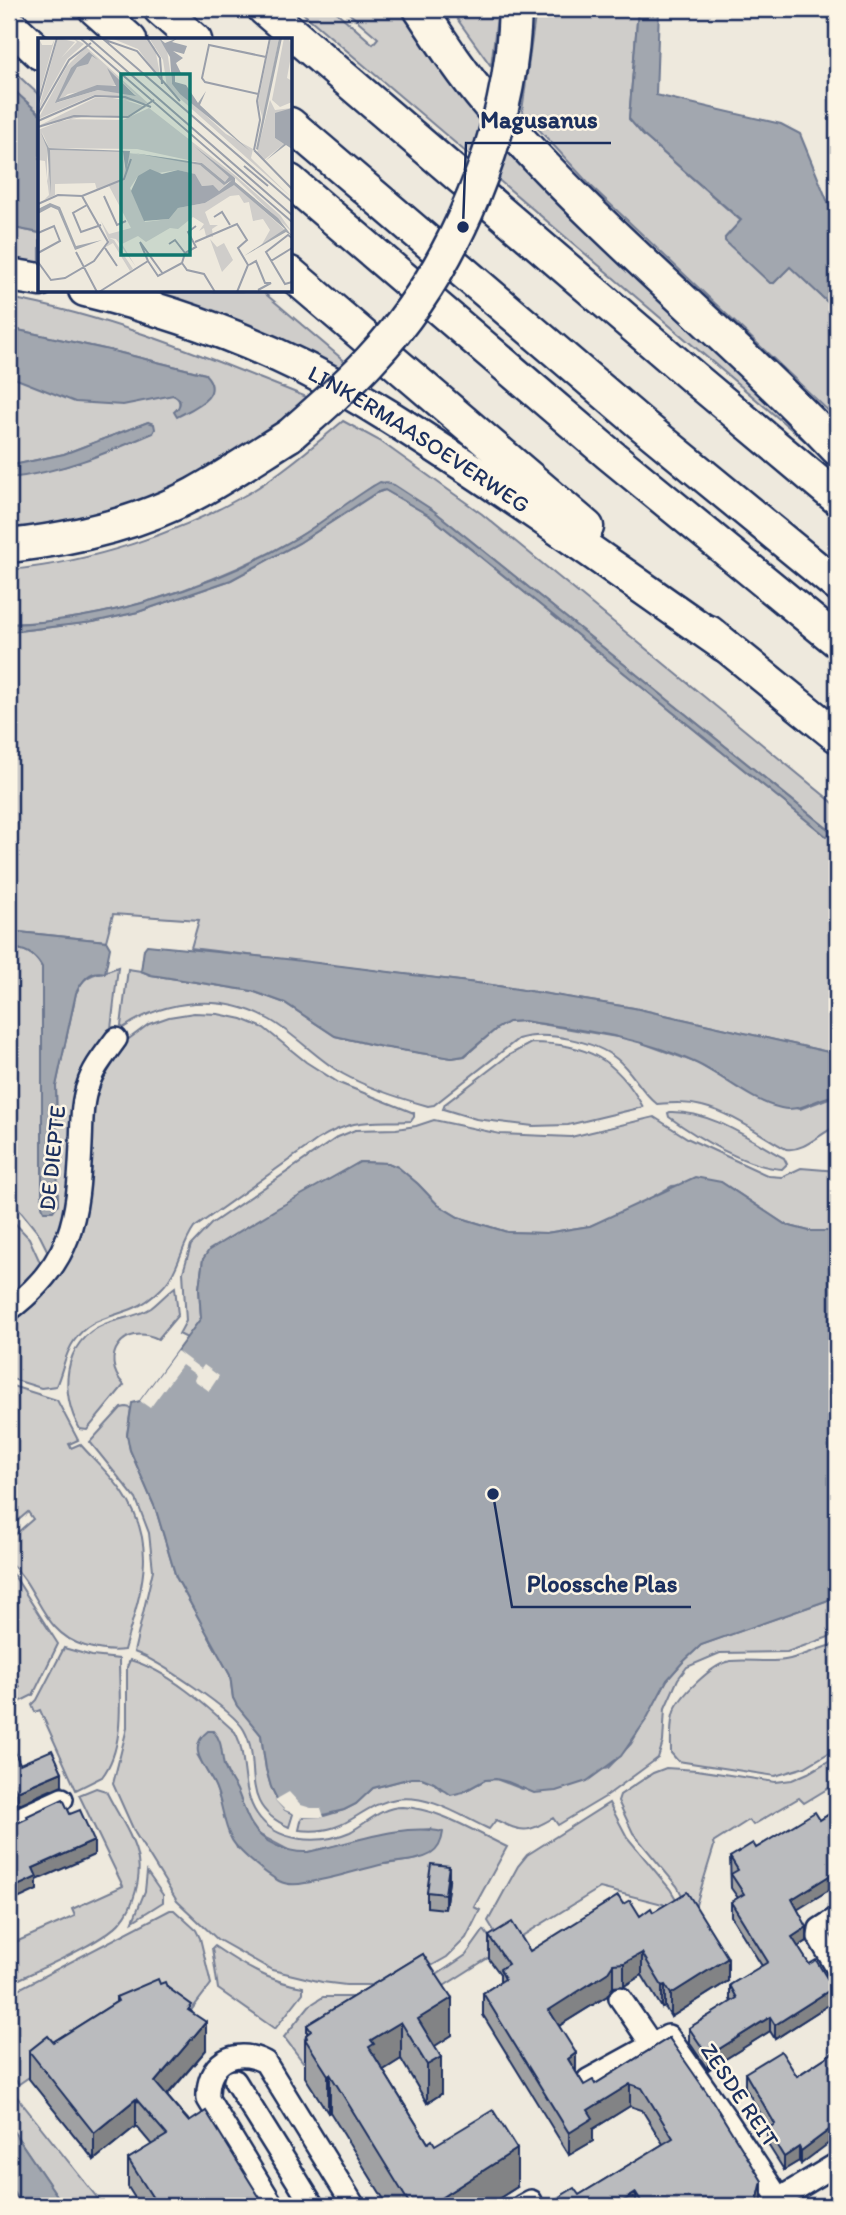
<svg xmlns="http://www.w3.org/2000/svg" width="846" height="2215" font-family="Itim,sans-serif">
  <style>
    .green { fill: #cfcdca; stroke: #757e94; stroke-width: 2; fill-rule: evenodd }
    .water { fill: #a2a7af; stroke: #6c778f; stroke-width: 2 }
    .pier { fill: #eee9dd }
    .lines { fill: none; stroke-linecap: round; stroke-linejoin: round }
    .minor-casing { stroke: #1b2f5e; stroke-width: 26 }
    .highway-casing { stroke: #1b2f5e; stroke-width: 37 }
    .minor { stroke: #fcf5e5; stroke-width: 21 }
    .highway { stroke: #fcf5e5; stroke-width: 32 }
    .highway-bridge-casing { stroke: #1b2f5e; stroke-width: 37; stroke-linecap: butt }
    .highway-bridge { stroke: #fcf5e5; stroke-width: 32 }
    .wall { fill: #a0a1a3; stroke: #1b2f5e; stroke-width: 2 }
    .shaded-wall { fill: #828385; stroke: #1b2f5e; stroke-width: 2 }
    .building { fill: #babbbe; stroke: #1b2f5e; stroke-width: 2 }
    .labels { text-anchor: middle; stroke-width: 5; stroke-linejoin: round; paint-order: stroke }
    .street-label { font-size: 23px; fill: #1b2f5e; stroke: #fcf5e5 }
    .inset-road { fill: none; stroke: #9a9faa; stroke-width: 2 }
    .view { fill: #0f766e; fill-opacity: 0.15; stroke: #0f766e; stroke-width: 3.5 }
    .inset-edge { fill: none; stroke: #1b2f5e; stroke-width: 3.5 }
    .leader { fill: none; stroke: #1b2f5e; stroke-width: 2.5 }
    .callout-dot { fill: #1b2f5e; stroke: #fcf5e5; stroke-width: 2.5 }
    .callout-label { font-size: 24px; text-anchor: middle; font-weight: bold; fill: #1b2f5e; stroke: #fcf5e5; stroke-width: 5; stroke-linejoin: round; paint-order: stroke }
  </style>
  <rect width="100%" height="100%" fill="#eee9dd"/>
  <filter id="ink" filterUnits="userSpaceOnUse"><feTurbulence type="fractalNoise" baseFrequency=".0143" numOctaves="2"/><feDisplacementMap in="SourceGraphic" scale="14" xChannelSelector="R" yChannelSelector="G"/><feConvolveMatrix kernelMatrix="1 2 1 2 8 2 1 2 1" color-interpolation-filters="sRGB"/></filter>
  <g filter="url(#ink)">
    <g class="green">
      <polygon points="298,9 333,9 373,44 378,38 344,9 405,9 476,112 518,163 809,436 805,441"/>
      <polygon points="450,9 498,9 491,66"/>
      <polygon points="536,9 638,9 629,119 643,135 741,221 725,238 774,283 790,266 837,311 837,419 590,185 522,111"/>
      <polygon points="9,67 40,96 40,114 9,86"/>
      <polygon points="9,227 40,233 40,267 9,261"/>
      <polygon points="139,291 262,291 348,364 342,372"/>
      <path d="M9 298C114 317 211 359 309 398L278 426 190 484 85 521 9 533V478L67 466 153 433 148 422 64 454 9 466V376L173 395C183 399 179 408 177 417L205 374 109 350 9 328Z"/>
      <path d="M343 421 380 441 482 514 837 806V1054L634 1008 492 985 191 948 199 920 113 914 106 941 9 931V632L93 622 138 612 231 580 299 543 376 493 385 490 430 516 826 836 833 833 434 511 386 482 373 486C347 504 321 525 293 540 208 588 107 621 9 624V570C88 563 180 533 249 493 282 473 313 446 343 421Z"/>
      <path d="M9 948C25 949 34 953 42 967L43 1210 58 1170 56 1086 76 993C86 970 97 976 118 967L111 1029 74 1190 52 1260 39 1234 18 1208 9 1217Z"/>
      <path d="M128 969 141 971 151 975 252 991 285 1003 335 1036 382 1047 452 1058 465 1056 496 1029 508 1022 524 1021 634 1040 697 1063 764 1102 800 1109 837 1095V1126C820 1133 804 1152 786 1149 761 1135 729 1112 702 1106 687 1102 672 1103 657 1104 641 1092 633 1072 617 1059 595 1041 545 1030 518 1039L434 1105 428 1106C399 1098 370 1089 343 1074 317 1059 296 1035 270 1020 223 993 166 999 123 1028L121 1026Z"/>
      <path d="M194 1013 218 1014 242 1019 264 1028 306 1062 339 1083 414 1113V1117L411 1121C371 1123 354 1117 317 1140L194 1228C180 1248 179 1272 161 1289 153 1297 144 1304 134 1308 111 1318 89 1318 74 1341 64 1355 63 1371 56 1386L41 1388 9 1378V1315L57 1272 93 1088 122 1044 149 1024 169 1017Z"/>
      <path d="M531 1043C586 1043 617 1059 643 1107L568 1125 533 1126 476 1119 443 1109 445 1104 509 1055Z"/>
      <path d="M670 1112C712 1111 749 1139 784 1158L787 1164 782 1169C746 1167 698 1138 669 1117L668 1113Z"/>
      <polygon points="654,1117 689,1139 769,1176 782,1177 801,1168 837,1171 837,1231 809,1231 786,1225 721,1182 672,1186 631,1209 590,1226 546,1233 507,1232 458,1217 438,1205 418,1184 398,1167 388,1163 360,1162 203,1259 199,1288 201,1318 187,1338 179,1334 186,1321 183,1272 191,1245 211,1224 338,1137 355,1130 396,1129 416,1126 434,1120 500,1134 571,1137"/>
      <polygon points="9,1217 29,1238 44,1271 9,1304"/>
      <path d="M175 1287 178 1315 158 1339C124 1322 98 1357 124 1385L87 1430 80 1429C59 1394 62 1341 105 1324 120 1318 137 1317 151 1308 159 1302 167 1293 175 1287Z"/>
      <path d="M9 1385 57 1400 78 1440 69 1444 71 1448 80 1444C94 1460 111 1475 123 1493 160 1547 140 1593 124 1650 110 1652 99 1650 85 1646 41 1633 40 1589 9 1562V1540L33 1519 28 1512 9 1528Z"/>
      <path d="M126 1407 131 1408 127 1435 130 1450 156 1510 176 1577 230 1675 233 1698 261 1735 266 1769 271 1787 277 1799 276 1800 285 1810 293 1814 289 1827C236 1804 264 1766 244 1730 233 1710 157 1660 134 1652L153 1570 149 1533 136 1499 90 1442 121 1408Z"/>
      <polygon points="9,1571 15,1577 58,1644 33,1695 19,1702 15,1690 20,1687 9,1663"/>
      <path d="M837 1597V1634L787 1652 720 1653 687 1667 678 1679 665 1708 663 1742 658 1758 605 1797 558 1825 553 1818C527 1833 523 1833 496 1820L489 1829C461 1816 429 1794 396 1799 357 1805 350 1836 299 1830L302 1817 324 1816 344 1810 356 1804 373 1788 411 1778H422L434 1783 441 1790 463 1792 485 1780 496 1779 522 1789 608 1768 631 1744 667 1680 682 1663 701 1645Z"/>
      <path d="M837 1644V1748L805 1767 775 1776 678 1761 671 1753C671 1741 670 1727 673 1715 677 1698 713 1663 731 1661 749 1659 767 1663 785 1660 803 1657 819 1647 837 1644Z"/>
      <path d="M64 1648 92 1656 119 1659C119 1696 126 1746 102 1777L76 1790 40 1710 35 1712 32 1705 37 1700Z"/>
      <path d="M130 1660C167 1670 207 1706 235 1732 248 1755 240 1789 257 1814 276 1843 320 1845 350 1832 367 1823 381 1807 402 1807 438 1808 475 1832 507 1847L474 1907 480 1910 466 1938 447 1957 424 1970 374 1985H346L322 1982 272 1970 217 1939 177 1901 135 1833 113 1784 127 1728V1667ZM198 1756 224 1765 251 1825 258 1834 294 1853 308 1852 393 1833 431 1829 418 1859 386 1864 237 1848 215 1785Z"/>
      <polygon points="837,1756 837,1783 804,1803 799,1798 753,1825 749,1820 713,1843 714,1846 695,1908 688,1906 677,1886 633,1833 618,1801 620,1795 653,1773 666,1768 697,1770 775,1782 792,1780 808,1773"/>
      <path d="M96 1788 106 1791C116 1812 134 1836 138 1860 141 1879 134 1906 121 1921 103 1943 37 1970 9 1984V1945L75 1916 72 1909 123 1886 79 1795Z"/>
      <polygon points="609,1803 627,1837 670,1889 682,1909 600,1888 504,1947 488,1921 518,1866 527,1855"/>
      <polygon points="147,1872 163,1895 163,1902 133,1921 145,1891"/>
      <polygon points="170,1910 174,1910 196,1930 200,1938 211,1984 177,2029 48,2064 19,2084 9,2074 9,1994"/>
      <polygon points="484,1930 499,1951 428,1996 423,1990 303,2062 284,2037 309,2006 323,1997 376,1997 429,1980 466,1955"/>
      <path d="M214 1946C242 1965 270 1982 303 1987V1993L275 2029 218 1989 212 1948Z"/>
      <polygon points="9,2087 99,2200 103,2206 64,2206 9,2125"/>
    </g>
    <g class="water">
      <polygon points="638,9 659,9 656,95 781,124 800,134 829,205 837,219 837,311 790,267 774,283 770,283 725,241 725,238 741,220 643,135 629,119"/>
      <polygon points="9,86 40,114 40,233 9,227"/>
      <path d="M9 328 109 350 205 374C226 396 193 408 177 417L174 412C181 406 183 399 173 395L123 405 75 402 9 376Z"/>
      <path d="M148 422 154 424 155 429 153 433C107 453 59 473 9 478V466L64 454Z"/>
      <path d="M380 482 394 485 434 511 834 834 826 836 430 516 385 490 376 493 299 543 231 580 138 612 93 622 9 632V624C104 621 213 588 295 539 324 522 350 499 380 482Z"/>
      <path d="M9 931 106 941 110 948 105 973C90 969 82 981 76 993L56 1086 58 1204 53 1211H44L42 1206V967C34 953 25 949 9 948Z"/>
      <path d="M147 945 286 959 492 985 634 1008 837 1054V1095C817 1097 802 1113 781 1108 750 1101 724 1076 696 1063 642 1037 582 1030 524 1021L508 1022 496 1029 464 1056 452 1058 382 1047 335 1036 285 1003 252 991 151 975 141 971 144 949Z"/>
      <polygon points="360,1162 388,1163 398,1167 418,1184 438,1205 458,1217 507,1232 546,1233 590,1226 695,1177 721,1182 786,1225 809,1231 837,1231 837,1597 701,1645 682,1663 667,1680 646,1720 621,1756 587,1781 556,1791 534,1793 508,1782 496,1779 485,1780 463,1792 451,1795 434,1783 422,1778 411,1778 373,1788 356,1804 344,1810 323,1815 311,1816 277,1799 271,1787 266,1769 261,1735 237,1706 233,1698 230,1675 176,1577 156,1510 130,1450 127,1435 132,1403 140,1401 201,1318 199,1288 203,1259 209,1250 278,1208"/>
      <path d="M208 1731H213C223 1741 221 1753 224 1766 227 1775 233 1782 237 1790 242 1801 245 1815 252 1825 262 1843 288 1853 308 1852 348 1844 403 1822 443 1832 442 1841 439 1849 431 1854 417 1862 399 1861 384 1864 358 1870 332 1879 305 1883 296 1885 287 1885 279 1881 266 1874 237 1851 231 1838 222 1821 223 1800 213 1782 203 1764 187 1747 208 1731Z"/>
      <polygon points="9,2125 64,2206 23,2206 9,2186"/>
    </g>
    <g class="pier">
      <polygon points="177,1351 201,1369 204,1365 219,1376 209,1391 194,1380 196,1375 182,1365 150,1408 140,1401"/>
      <polygon points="289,1792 301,1805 311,1808 321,1808 324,1817 302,1817 285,1810 275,1800"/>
    </g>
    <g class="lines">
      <defs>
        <g id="minor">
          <path d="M9 1310C72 1263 78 1219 81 1144 82 1125 81 1103 88 1085 93 1068 106 1053 116 1039"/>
          <polyline points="9,1823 62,1799"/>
          <polyline points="837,1918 820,1929 819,1937 837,1968"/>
          <polyline points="620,1998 652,2045"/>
          <polyline points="588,2080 668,2036 724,2116 779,2199"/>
          <polyline points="235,2081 313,2206"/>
          <path d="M273 2206 208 2099C206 2063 234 2046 265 2062L354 2206"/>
          <polyline points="522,2206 531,2201"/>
          <polyline points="777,2206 779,2199 837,2164"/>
        </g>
        <g id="highway">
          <polyline points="95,9 130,40"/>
          <polyline points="160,9 195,40"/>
          <polyline points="264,9 694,378 837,498"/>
          <path d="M420 9C441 41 463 75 488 104 595 229 724 330 837 449"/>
          <polyline points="9,24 40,53"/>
          <polyline points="290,124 640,423 837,585"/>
          <polyline points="290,181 609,454 837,641"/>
          <polyline points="290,273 587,527"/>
          <polyline points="9,275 40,280"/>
          <path id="s1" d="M85 290C160 308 235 334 304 368 361 397 414 432 467 467 554 524 638 585 724 645"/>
          <path d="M9 546C72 539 138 524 194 494 227 476 258 455 290 435"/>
          <polyline points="709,632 837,736"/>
        </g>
      </defs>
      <use href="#minor" class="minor-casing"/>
      <use href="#highway" class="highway-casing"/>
      <use href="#minor" class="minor"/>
      <use href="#highway" class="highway"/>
      <defs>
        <path id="highway-bridge" d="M290 435C318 410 347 386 372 358 455 269 512 131 515 9"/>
      </defs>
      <use href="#highway-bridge" class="highway-bridge-casing"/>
      <use href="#highway-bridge" class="highway-bridge"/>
    </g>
    <g class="wall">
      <polygon points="20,1764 62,1785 17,1805 15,1801 9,1803"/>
      <polygon points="837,1809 837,1885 797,1909 807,1941 798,1947 833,2002 775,2039 770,2031 708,2070 689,2042 689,2028 731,2002 730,1999 730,1985 762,1966 731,1916 731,1902 738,1898 731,1888 730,1857 756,1848 820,1820"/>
      <polygon points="449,1881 445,1909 427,1907 427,1892"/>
      <polygon points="623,1904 640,1916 653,1912 728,1981 671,2017 665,2007 662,2008 642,1975 624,1986 613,1987 607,1996 559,2026 576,2072 584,2085 595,2084 669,2038 762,2204 761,2206 544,2206 579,2195 663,2144 642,2110 630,2106 593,2129 593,2141 569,2155 483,2015 483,1993 500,1982 500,1974 489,1959 489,1936 530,1951"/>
      <polygon points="423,1954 452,2035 434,2046 441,2094 427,2103 401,2059 383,2070 428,2143 435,2145 517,2187 487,2206 388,2206 330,2112 328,2113 305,2077 305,2039 306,2035 307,2034 307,2025"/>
      <polygon points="160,1984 167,1987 192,2012 206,2050 167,2096 265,2206 140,2206 128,2187 128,2159 152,2145 136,2126 94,2160 29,2079 29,2051 53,2042 116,2002 116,1997"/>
      <polygon points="837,2050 801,2164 799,2161 784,2170 767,2143 767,2129 769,2128 745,2087 745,2073 797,2076"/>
    </g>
    <g class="shaded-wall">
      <polygon points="62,1772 62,1785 17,1805 17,1791"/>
      <polygon points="15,1787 15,1801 9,1803 9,1790"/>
      <polygon points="94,1841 94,1855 37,1880 37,1890 9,1903 9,1890 33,1868"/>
      <polygon points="449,1866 449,1881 445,1909 445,1894"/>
      <polygon points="837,1871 837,1885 792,1913 792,1899"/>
      <polygon points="807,1927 807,1941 792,1951 792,1937"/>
      <polygon points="642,1953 642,1975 624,1986 624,1963"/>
      <polygon points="728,1958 728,1981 671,2017 671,1994"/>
      <polygon points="613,1964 613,1987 607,1996 549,2032 549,2010"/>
      <polygon points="665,1985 665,2007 662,2008 662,1986"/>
      <polygon points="833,1988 833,2002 775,2039 775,2025"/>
      <polygon points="452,1998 452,2035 421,2055 418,2019"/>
      <polygon points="770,2017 770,2031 708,2070 708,2056"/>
      <polygon points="206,2022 206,2050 155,2109 155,2082"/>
      <polygon points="401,2022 401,2059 374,2076 369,2047 371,2040"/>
      <polygon points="576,2053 576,2075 568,2059"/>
      <polygon points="441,2057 441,2094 427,2103 427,2065"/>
      <polygon points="330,2074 330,2112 328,2113 328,2075"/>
      <polygon points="630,2084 630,2106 593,2129 593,2141 569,2155 569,2133 588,2110"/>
      <polygon points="136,2099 136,2126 94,2160 94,2133"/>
      <polygon points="837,2124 837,2137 801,2164 801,2151"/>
      <polygon points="799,2147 799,2161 784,2170 784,2157"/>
      <polygon points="517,2149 517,2187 487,2206 428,2206"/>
      <polygon points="762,2181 762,2204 761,2206 756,2206"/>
      <polygon points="636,2193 636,2206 615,2206"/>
    </g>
    <g class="building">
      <polygon points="9,1739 20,1764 52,1750 62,1772 17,1791 15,1787 9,1790"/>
      <polygon points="63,1799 70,1814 80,1810 94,1841 33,1868 37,1877 9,1890 9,1827 28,1818 27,1816"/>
      <polygon points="837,1809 837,1871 792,1899 807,1927 792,1937 809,1964 816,1960 833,1988 775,2025 770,2017 708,2056 689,2028 737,1998 730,1985 768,1962 731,1902 744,1894 731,1874 738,1870 730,1857 753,1843 756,1848 815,1812 820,1820"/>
      <polygon points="431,1864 449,1866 445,1894 427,1892"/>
      <polygon points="687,1892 728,1958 671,1994 665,1985 662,1986 642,1953 624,1963 613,1964 607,1973 549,2010 576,2053 568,2059 584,2085 593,2080 595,2084 669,2038 710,2097 762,2181 756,2206 644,2206 636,2193 615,2206 544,2206 574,2188 579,2195 673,2138 642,2088 630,2084 588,2110 593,2118 569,2133 483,1993 505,1979 500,1969 508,1964 489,1936 512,1922 530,1951 618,1896 623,1904 630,1900 640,1916 651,1908 653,1912"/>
      <polygon points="423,1954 452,1998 418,2019 441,2057 427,2065 401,2022 371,2040 374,2044 369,2047 428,2143 432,2140 435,2145 493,2110 517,2149 428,2206 420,2206 418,2202 411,2206 330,2074 328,2075 305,2039 307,2038 306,2035 311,2031 307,2025"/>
      <polygon points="158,1979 160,1984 165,1982 167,1987 192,2005 188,2010 206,2022 155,2082 189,2122 206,2111 265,2206 158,2206 128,2159 167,2135 136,2099 94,2133 29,2051 48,2036 53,2042 118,2001 116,1997"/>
      <polygon points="837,2050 837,2124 801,2151 799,2147 784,2157 767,2129 775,2124 745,2073 781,2051 797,2076"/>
    </g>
  </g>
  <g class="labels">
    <g class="street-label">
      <text dy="8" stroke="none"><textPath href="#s1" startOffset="368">LINKERMAASOEVERWEG</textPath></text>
      <text transform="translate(52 1158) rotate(-84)" y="8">DE DIEPTE</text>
      <text transform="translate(740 2095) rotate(56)" y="8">ZESDE REIT</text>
    </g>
  </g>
  <g transform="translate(38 38)">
    <rect width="254" height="254" fill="#eee9dd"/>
    <path d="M1 0 4 7H14L17 0 0 61ZM20 0 37 4 23 20 39 4 35 0 46 6 29 21 0 73ZM73 0H109L117 10 123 42 100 11ZM111 0H121L129 12 134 46 188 96 215 111 213 120 254 160 129 49 125 22ZM233 0H241L225 82 220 64ZM246 0H251L254 12 249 40 254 43V64L242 69 234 62ZM48 9 111 66 56 57 0 81 29 28ZM69 31 98 57 60 52 18 65 30 56 78 47V41ZM57 60H81L108 69 90 79 53 77 0 88ZM232 62 237 72 254 70 237 79V100L246 106 226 122 219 115ZM111 70 198 138 242 177 254 194 196 139 181 153 174 147 164 148 156 136 140 132 100 138 92 150 107 184 131 181 140 170 167 165 196 146 247 192 223 208 232 192 225 181 215 183 211 164 206 165 201 157 192 158 167 174 172 187H180L174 191 175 199 168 198 166 190 161 193 166 186 155 179 140 191 132 190 108 204 100 198 84 206 98 229 78 201 71 200 76 202 95 231 92 233 75 205 68 209 71 203 63 183 71 196 93 190 71 148 59 152 57 145 17 146V157L6 162 11 157 7 123 0 122V92L28 81 85 82ZM4 94 11 110 99 111 164 125 187 144 162 127 135 121 91 115 87 134 85 114 12 112 9 148V110ZM172 201 179 209 186 205 195 222 184 234Z" fill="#cfcdca" fill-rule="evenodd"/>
    <path d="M121 0 127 5 140 0 134 4 149 8 146 16 135 13 145 20 138 25 144 37 137 35V44L148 47 160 65 168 53 162 67 212 113 142 56 134 46 132 19ZM241 0H244L220 112 218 111ZM51 14 60 22 54 18 50 26 39 29 21 61 59 47 78 48 69 30 98 58 60 52 17 65 33 30ZM254 70V111L248 107 227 123 246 106 237 100V75ZM3 95 11 110 92 113 88 135 85 114 12 112 13 156 9 110ZM156 108 197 140V144L240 180 254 198 248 194 206 218 247 191 196 147 167 165 140 170 131 181 106 183 93 153 100 138 112 131 124 136 140 132 157 136 164 148 175 147 181 153 194 142 186 147 162 127 95 115 164 125 187 144 191 139ZM12 165 22 169 38 208 64 202 37 212 20 172 13 169 0 176V171Z" fill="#a2a7af"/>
    <path class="inset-road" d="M42 0 254 184M51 0 254 177M64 0 254 164M109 0 122 20 124 46M67 2 99 13 142 63M220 56 167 44 164 40 171 7 228 19M0 66 19 0M0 76 31 22 53 5M0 83 57 58 87 59 113 69M0 89 36 78 90 79 116 62M216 112 222 82 219 63 232 0M216 112 254 151M206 128 230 148M44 158 86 141 93 121M66 158 79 187 88 183M0 166 20 157 44 158 70 204 56 223 27 240 13 242 0 224M49 167 35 175 43 194 63 187M176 179 184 174 192 187M0 195 16 188 22 203 0 215M254 200 250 197 228 214 247 246 254 244M157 204 199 186 209 202 200 210 210 227 199 254M131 206 137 202 147 215M67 210 79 228M38 214 59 254M110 223 102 204 125 236M233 223 254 210M144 225 147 215 158 209 150 194 158 188M144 225 149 232 166 236 177 254M211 227 218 223 227 245H233L220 252M61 254 110 223 120 238 144 225"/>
    <path class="view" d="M83 36H152V217H83Z"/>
    <rect width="254" height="254" class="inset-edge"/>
  </g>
  <path class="leader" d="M463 227L466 143H611M493 1494L512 1607H691"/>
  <g class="callout-dot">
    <circle cx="463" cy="227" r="7"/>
    <circle cx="493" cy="1494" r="7"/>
  </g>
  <g class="callout-label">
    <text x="539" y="128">Magusanus</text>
    <text x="602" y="1592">Ploossche Plas</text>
  </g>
  <rect width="846" height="2215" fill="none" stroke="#fcf5e5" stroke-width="35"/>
  <rect x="18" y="18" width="811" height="2180" fill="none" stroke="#1b2f5e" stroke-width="2.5" filter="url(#ink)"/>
</svg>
